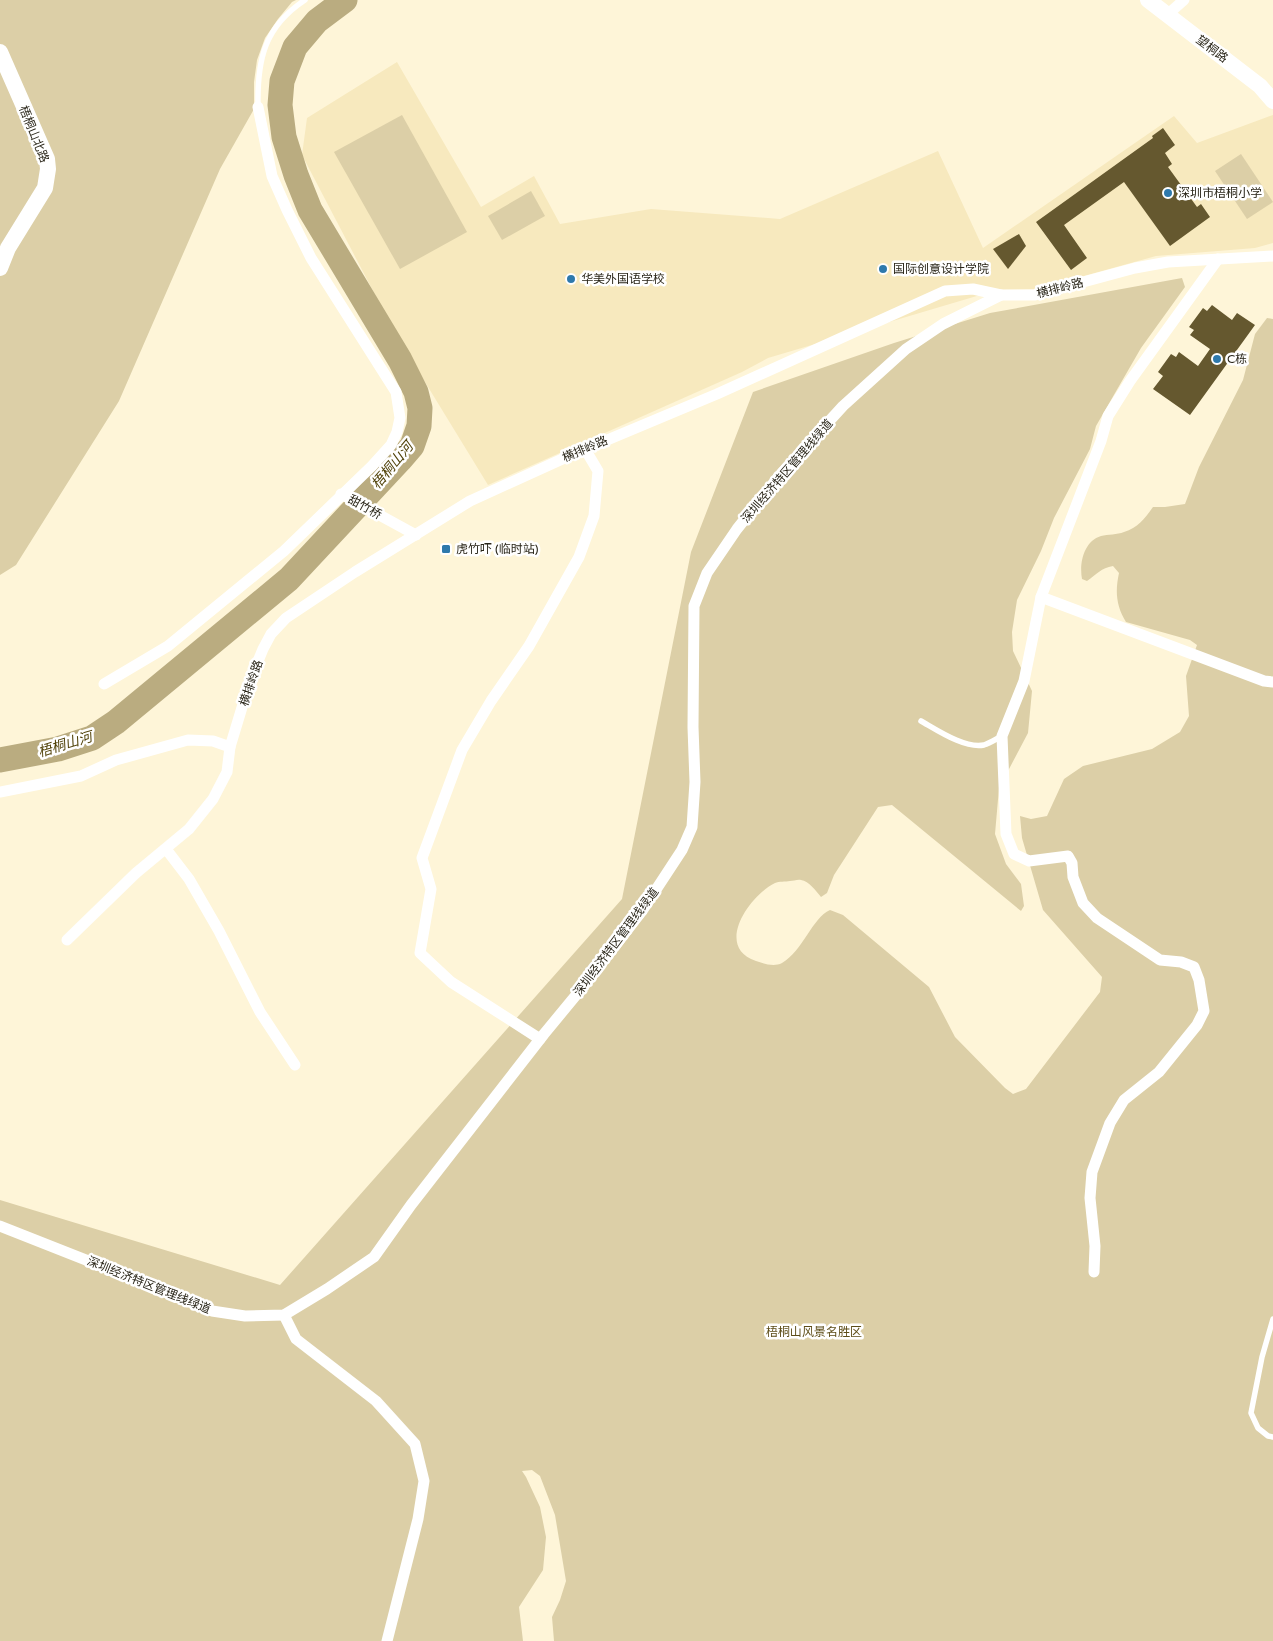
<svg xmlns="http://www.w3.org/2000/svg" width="1273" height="1641" font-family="'Varela Round','Noto Sans SC',sans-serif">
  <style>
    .built { fill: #f7e9be }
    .green { fill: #dccfa7 }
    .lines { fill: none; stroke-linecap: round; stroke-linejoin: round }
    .river { stroke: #baac80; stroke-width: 25 }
    .building { fill: #65582f }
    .lane { stroke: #fff; stroke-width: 5.5 }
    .street { stroke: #fff; stroke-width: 11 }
    .secondary { stroke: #fff; stroke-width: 16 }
    .poi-dot { fill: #2e79ac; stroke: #fff; stroke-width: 2 }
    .labels { text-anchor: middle; stroke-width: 5; stroke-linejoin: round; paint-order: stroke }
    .street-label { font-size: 12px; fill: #292518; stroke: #fff }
    .poi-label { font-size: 12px; fill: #292518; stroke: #fff; text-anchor: start }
    .park-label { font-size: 12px; fill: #5d4d18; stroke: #fff }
    .water-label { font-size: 14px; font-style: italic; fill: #514209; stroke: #fff }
  </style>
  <rect width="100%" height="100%" fill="#fef5d8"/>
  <polygon class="built" points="397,62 481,207 534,176 560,224 651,209 780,219 938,151 983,248 1174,116 1197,143 1273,115 1273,243 1255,248 1156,256 1037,289 997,290 768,358 742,372 488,485 395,333 302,155 307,118"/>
  <g class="green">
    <polygon points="0,0 296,0 292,2 278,19 265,38 257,60 254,82 254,109 220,169 119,401 16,565 0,575"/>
    <polygon points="402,115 467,232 400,269 334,152"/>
    <polygon points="1241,154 1273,202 1247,219 1215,171"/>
    <polygon points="531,191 545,216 502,240 488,216"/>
    <path d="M1182 278 1185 287 1141 348 1096 426 1090 449 1054 518 1041 551 1017 600 1012 632 1013 651 1032 691 1028 733 999 788 995 834 1006 864 1021 884 1024 906 1021 911 892 805 878 807 834 875 827 893 821 897C816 891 809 881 801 880 798 879 793 881 790 881 785 882 779 881 775 883 749 896 714 947 756 961 765 964 774 967 782 963 803 951 812 918 830 910L843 915 929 987 955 1037 1005 1088 1013 1094 1026 1089 1100 992 1102 977 1043 910 1022 838 1020 816 1031 819 1047 816 1064 779 1083 766 1152 749 1180 732 1189 716 1186 676 1197 645 1190 640 1126 622C1116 606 1115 591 1119 573L1113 566C1101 568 1097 574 1087 581L1082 579C1079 563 1084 541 1101 536 1108 534 1117 535 1124 532 1138 528 1145 518 1153 507H1165L1185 504 1199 467 1243 380 1255 334 1267 318 1273 319V1641H554L552 1617 560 1600 566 1581 555 1515 540 1476 532 1470 522 1471 526 1477 540 1507 546 1537 543 1570 519 1607 523 1641H0V1200L280 1285 622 899 691 552 753 392 894 343 990 313Z"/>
  </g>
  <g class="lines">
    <polyline class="river" points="0,760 58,749 92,738 116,722 289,579 400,460 412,446 419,426 420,408 416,392 400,360 310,210 296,175 284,137 280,105 282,81 295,47 317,21 345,0"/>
  </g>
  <g class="building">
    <polygon points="1163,128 1175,145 1165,153 1172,164 1168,167 1197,207 1201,204 1210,217 1170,246 1124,182 1064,225 1087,258 1071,270 1036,222 1153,138 1152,136"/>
    <polygon points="1019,234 1026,246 1008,269 993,249"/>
    <polygon points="1212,305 1232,320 1237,313 1255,325 1190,415 1153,389 1163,376 1158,372 1171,354 1176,357 1179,352 1198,366 1210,349 1190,335 1194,330 1189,327 1203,308 1207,311"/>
  </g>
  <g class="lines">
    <g class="lane">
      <path d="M258 107C257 60 264 27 305 0"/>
      <path d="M921 721C937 730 965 749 984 745 990 743 996 739 1002 736"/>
      <polyline points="1273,1319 1262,1357 1251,1413 1258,1428 1268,1436 1273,1437"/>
    </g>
    <g class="street">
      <polyline points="1167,15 1184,0"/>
      <polyline points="341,494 416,535"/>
      <polyline points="1041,597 1264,681 1273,682"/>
      <polyline points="104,684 168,646 284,551 372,466 391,445 397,432 400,418 396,392 311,258 287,210 272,176 258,107"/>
      <polyline points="0,792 81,776 116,760 188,740 213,741 230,747 250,681 263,649 271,634 286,618 355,572 470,501 569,456 717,394 945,291 973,289 1001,295 1035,295 1135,268 1168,262 1273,256"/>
      <polyline points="166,849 189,879 219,931 260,1012 295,1065"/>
      <polyline points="67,940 136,873 189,829 213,799 227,772 230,747"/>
      <polyline points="540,1039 451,982 420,953 431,889 422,858 462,750 491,701 529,646 579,557 594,516 598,471 585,449"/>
      <polyline points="0,1226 167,1292 212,1311 245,1316 284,1315 327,1289 374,1257 411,1205 544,1034 591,977 642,911 682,850 692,827 695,782 693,727 694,606 707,573 737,529 780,475 843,406 906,349 943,324 1001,295"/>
      <polyline points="1094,1272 1095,1246 1090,1198 1092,1172 1110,1123 1124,1100 1159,1072 1197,1025 1204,1011 1199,980 1194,967 1181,962 1160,960 1097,918 1083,903 1073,877 1072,863 1068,856 1029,861 1014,854 1006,834 1002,736 1024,681 1041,597 1101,441 1108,416 1130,381 1218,259"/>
      <polyline points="284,1315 296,1339 376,1401 415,1444 424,1481 418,1519 387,1641"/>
    </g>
    <g class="secondary">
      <polyline points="1148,0 1260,86 1273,101"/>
      <polyline points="0,52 47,159 48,169 45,188 8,248 0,268"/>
    </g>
  </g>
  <g class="poi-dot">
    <circle cx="1168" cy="193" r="5"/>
    <circle cx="883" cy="269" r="5"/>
    <circle cx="571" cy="279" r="5"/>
    <circle cx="1217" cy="359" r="5"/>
    <rect x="441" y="544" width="10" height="10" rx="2.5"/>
  </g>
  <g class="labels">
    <g class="street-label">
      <text transform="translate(1212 49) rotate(37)" y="4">望桐路</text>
      <text transform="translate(34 134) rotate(68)" y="4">梧桐山北路</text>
      <text transform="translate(1060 288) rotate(-14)" y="4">横排岭路</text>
      <text transform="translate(585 449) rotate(-23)" y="4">横排岭路</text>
      <text transform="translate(787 471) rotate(-49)" y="4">深圳经济特区管理线绿道</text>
      <text transform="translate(365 507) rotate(29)" y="4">甜竹桥</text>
      <text transform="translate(251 683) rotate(-71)" y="4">横排岭路</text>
      <text transform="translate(616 942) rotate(-53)" y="4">深圳经济特区管理线绿道</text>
      <text transform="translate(149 1285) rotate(22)" y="4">深圳经济特区管理线绿道</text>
    </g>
    <g class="poi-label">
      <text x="1178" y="197">深圳市梧桐小学</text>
      <text x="893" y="273">国际创意设计学院</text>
      <text x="581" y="283">华美外国语学校</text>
      <text x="1227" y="363">C栋</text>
      <text x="456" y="553">虎竹吓 (临时站)</text>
    </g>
    <g class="park-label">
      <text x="814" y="1336">梧桐山风景名胜区</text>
    </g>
    <g class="water-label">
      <text transform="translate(392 465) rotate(-50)" y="5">梧桐山河</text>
      <text transform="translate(65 744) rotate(-17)" y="5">梧桐山河</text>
    </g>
  </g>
</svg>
